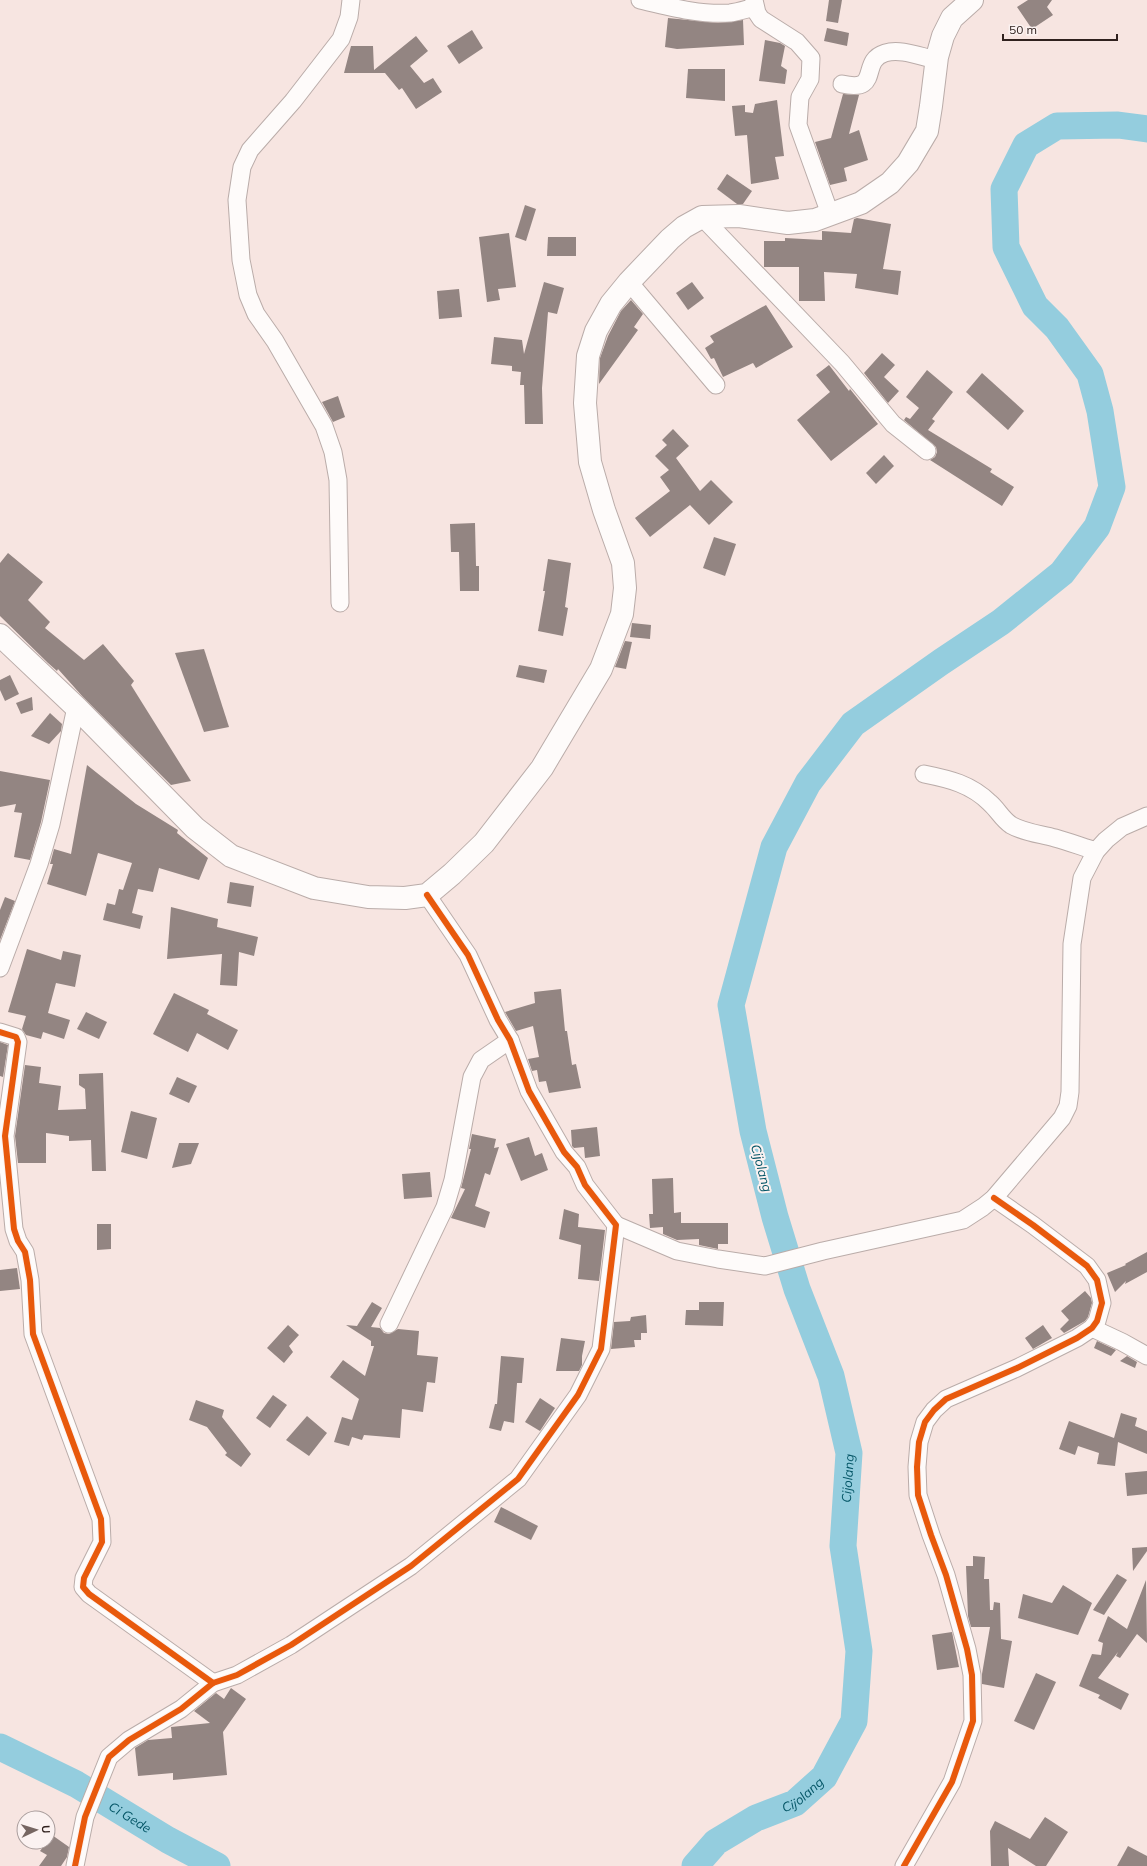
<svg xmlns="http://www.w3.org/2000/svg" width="1147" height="1866" font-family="Mulish,sans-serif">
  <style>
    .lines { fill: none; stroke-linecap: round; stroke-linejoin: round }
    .river { stroke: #94cdde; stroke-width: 27 }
    .building { fill: #938582 }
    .minor-casing { stroke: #baaca9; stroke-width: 19 }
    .trunk-casing { stroke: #baaca9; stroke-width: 24 }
    .minor { stroke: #fefbfa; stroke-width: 17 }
    .trunk { stroke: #fefbfa; stroke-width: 22 }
    .cycleway-casing { stroke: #fbf2f1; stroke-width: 8 }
    .cycleway { stroke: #e8590c; stroke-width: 6 }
    .labels { text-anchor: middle; stroke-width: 4; stroke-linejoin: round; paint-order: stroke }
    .water-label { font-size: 13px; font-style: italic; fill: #055667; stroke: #fbf2f1 }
  </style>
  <rect width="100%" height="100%" fill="#f7e5e1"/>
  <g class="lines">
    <g class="river">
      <path id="s1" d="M0 1747 76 1784 168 1840 217 1866"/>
      <path id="s2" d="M695 1866 716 1842 756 1818 795 1803 824 1777 854 1721 859 1651 843 1546 849 1453 831 1376 797 1289 775 1217 753 1131 731 1005 774 847 808 783 853 724 941 662 1001 622 1062 573 1097 527 1112 487 1100 411 1090 374 1057 328 1035 306 1006 247 1004 189 1026 145 1057 126 1118 125 1147 129"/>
    </g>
  </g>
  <g class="building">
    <polygon points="829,0 842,0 838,23 826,21"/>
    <polygon points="1028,0 1052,0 1047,7 1053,15 1032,29 1017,7"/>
    <polygon points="668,18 718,23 743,20 744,45 677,49 665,47"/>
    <polygon points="827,28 849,33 847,46 824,41"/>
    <polygon points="472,30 483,48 459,64 447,46"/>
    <polygon points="416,36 428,51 410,66 424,83 433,78 442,92 416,109 402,88 399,90 385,73 344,73 351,46 373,46 374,70"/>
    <polygon points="765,40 780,43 785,46 781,66 787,70 785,84 759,81"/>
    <polygon points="688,69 725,69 725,101 686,98"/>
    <polygon points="843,94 859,95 849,134 859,130 868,160 844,168 847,181 830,185 815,142 831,138"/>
    <polygon points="777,100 784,156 775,157 779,179 751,184 747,135 735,136 732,106 745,105 745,112 753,113 755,104"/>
    <polygon points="727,174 752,191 743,204 737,204 717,189"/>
    <polygon points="525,205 536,209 526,241 515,237"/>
    <polygon points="857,218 891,224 883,269 901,271 898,295 855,288 857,274 824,272 825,301 799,301 799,267 764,267 764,241 785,241 785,238 822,240 822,231 851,233 854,219"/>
    <polygon points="509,233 516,287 498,289 500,300 487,302 479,237"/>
    <polygon points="548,237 576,237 576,256 547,256"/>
    <polygon points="544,282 564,288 557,314 548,312 542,388 543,424 525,424 524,385 520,385 521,372 512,371 512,366 491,364 494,337 522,340 524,354"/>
    <polygon points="692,282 704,298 688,310 676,293"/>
    <polygon points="459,289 462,317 439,319 437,291"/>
    <polygon points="631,300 643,314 634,327 638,330 599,384 600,358 608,336 621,311"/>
    <polygon points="766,305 793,347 756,368 753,363 723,377 714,358 711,359 705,348 714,342 710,336"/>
    <polygon points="882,353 895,365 884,377 899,391 888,403 864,373"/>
    <polygon points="829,365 849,391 850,389 878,424 831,461 797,420 830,392 816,375"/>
    <polygon points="927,370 953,392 932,419 935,421 928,430 992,469 990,472 1014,487 1002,506 930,460 935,457 937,452 936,447 904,420 906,417 910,419 919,408 906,397"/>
    <polygon points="982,373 1024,411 1008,430 966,392"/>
    <polygon points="338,396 345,417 333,422 322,402"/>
    <polygon points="673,429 689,446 676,458 700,491 711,480 733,502 709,525 690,505 650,537 635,518 670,491 660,477 669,470 655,456 667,445 662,440"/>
    <polygon points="884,455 894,466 876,484 866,473"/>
    <polygon points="475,523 476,566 479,566 479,591 460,591 459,552 451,552 450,524"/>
    <polygon points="714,537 736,544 725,576 703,568"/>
    <polygon points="8,553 43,582 28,600 50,622 45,628 84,660 103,644 134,681 131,685 191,781 171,785 83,697 58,669 57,671 48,663 0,616 0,563"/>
    <polygon points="548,559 571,563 565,607 568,608 563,636 538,631 545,591 543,591"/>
    <polygon points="632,623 651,625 650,639 630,637"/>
    <polygon points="625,641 632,642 626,669 615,667"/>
    <polygon points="204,649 229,727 204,732 175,653"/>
    <polygon points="519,665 547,670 544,683 516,677"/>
    <polygon points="10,675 19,694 5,701 0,690 0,680"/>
    <polygon points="32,697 33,710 21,714 16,703"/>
    <polygon points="50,713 62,724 61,731 49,744 31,736"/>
    <polygon points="87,765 136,804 178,830 177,833 208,858 199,880 159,868 153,892 138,889 132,913 143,916 140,929 103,920 107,903 115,905 119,889 123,890 132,863 98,853 86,896 47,884 53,864 50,864 54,849 71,854"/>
    <polygon points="0,771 50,780 41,822 30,860 14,857 22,813 14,812 16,804 0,807"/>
    <polygon points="230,882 254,886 251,907 227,903"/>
    <polygon points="5,897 15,901 0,940 0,910"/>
    <polygon points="171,907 218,919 217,927 258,937 254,956 239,952 237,986 220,985 222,954 167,959"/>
    <polygon points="27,949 61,960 63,951 81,955 75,987 56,983 48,1013 70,1020 64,1039 43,1032 41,1039 26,1035 22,1029 26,1016 8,1012"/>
    <polygon points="561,989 565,1031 567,1031 572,1065 576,1064 581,1088 549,1093 546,1081 539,1082 537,1070 532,1071 528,1059 539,1057 533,1026 516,1031 505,1012 535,1003 534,992"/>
    <polygon points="174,993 209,1010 207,1014 238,1030 228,1050 197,1033 188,1052 153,1034"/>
    <polygon points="86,1012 107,1022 99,1039 77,1029"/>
    <polygon points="0,1042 8,1045 3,1077 0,1076"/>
    <polygon points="25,1065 41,1067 39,1083 61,1086 58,1110 86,1109 85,1089 79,1085 79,1074 103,1073 106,1171 92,1171 91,1140 69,1141 69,1136 46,1133 46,1163 18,1163 15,1136"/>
    <polygon points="177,1077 197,1086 189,1103 169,1094"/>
    <polygon points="131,1111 157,1118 147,1159 121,1152"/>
    <polygon points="597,1127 600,1156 585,1158 584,1147 574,1148 572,1146 571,1130"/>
    <polygon points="472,1134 496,1139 494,1148 499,1147 490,1175 485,1173 475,1206 490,1212 485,1228 451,1218 465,1189 461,1188 471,1149 469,1149"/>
    <polygon points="529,1137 535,1156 542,1153 548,1170 521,1181 506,1144"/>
    <polygon points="179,1143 199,1143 191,1164 172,1168"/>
    <polygon points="430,1172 432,1197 404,1199 402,1174"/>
    <polygon points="673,1178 674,1213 681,1212 681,1223 728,1223 728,1244 718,1244 718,1249 699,1245 699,1239 677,1240 663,1234 663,1227 650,1228 649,1214 653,1214 652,1179"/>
    <polygon points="564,1209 579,1214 578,1227 605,1230 599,1281 578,1279 581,1245 559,1239"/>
    <polygon points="97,1224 111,1224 111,1249 97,1250"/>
    <polygon points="1147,1252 1147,1272 1125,1284 1126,1281 1115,1292 1107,1273 1126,1265 1125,1264"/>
    <polygon points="17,1268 20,1289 0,1291 0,1270"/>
    <polygon points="1085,1291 1091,1298 1092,1303 1088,1317 1085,1321 1064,1333 1060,1329 1069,1320 1061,1311"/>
    <polygon points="372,1302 382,1308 371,1327 380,1328 384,1333 389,1334 398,1329 419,1331 417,1355 438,1357 435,1383 427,1382 423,1412 402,1409 400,1438 364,1435 362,1440 352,1437 349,1446 334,1442 342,1417 352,1420 359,1399 330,1377 343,1360 365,1376 374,1346 371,1346 371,1341 346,1325 357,1326"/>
    <polygon points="699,1302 724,1302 723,1326 685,1325 686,1310 699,1310"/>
    <polygon points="646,1315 647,1333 641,1333 641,1340 634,1340 635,1347 611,1349 614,1322 630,1321 631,1317"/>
    <polygon points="288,1325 299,1335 289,1346 293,1352 284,1363 267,1348"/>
    <polygon points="1043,1325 1052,1338 1033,1349 1025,1338"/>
    <polygon points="561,1338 585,1341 582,1356 582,1365 579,1371 556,1371"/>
    <polygon points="1097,1341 1116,1350 1111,1356 1094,1348"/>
    <polygon points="501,1356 524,1358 522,1383 517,1383 514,1423 504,1421 501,1431 489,1428 495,1404 497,1404"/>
    <polygon points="1127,1356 1137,1362 1135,1368 1120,1361"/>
    <polygon points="273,1395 287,1405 270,1428 256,1418"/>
    <polygon points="540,1398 555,1408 540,1431 525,1422"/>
    <polygon points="196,1400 224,1410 222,1417 251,1454 241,1467 225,1455 227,1453 207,1427 189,1420"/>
    <polygon points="1121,1413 1137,1418 1135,1426 1147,1431 1147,1454 1118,1442 1115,1466 1097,1464 1099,1453 1078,1446 1075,1455 1059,1449 1069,1421 1114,1438"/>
    <polygon points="307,1416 327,1433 309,1456 286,1440"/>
    <polygon points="1147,1471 1147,1494 1127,1496 1125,1473"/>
    <polygon points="501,1507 538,1526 531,1540 494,1522"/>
    <polygon points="1147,1547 1147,1551 1133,1571 1132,1548"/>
    <polygon points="973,1556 985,1557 984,1579 989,1579 990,1610 993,1610 994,1602 1000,1603 1001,1639 1012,1641 1004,1688 982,1684 982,1674 990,1627 971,1627 968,1616 966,1566 973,1566"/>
    <polygon points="1117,1574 1127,1580 1104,1615 1093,1610"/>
    <polygon points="1146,1580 1147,1643 1137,1634 1120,1658 1116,1656 1118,1652 1098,1678 1129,1694 1121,1710 1098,1698 1100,1695 1079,1686 1092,1654 1101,1655 1103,1643 1098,1641 1108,1616 1127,1629"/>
    <polygon points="1063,1585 1092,1603 1078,1635 1018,1618 1023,1594 1052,1603"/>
    <polygon points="952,1632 959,1667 937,1670 932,1635"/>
    <polygon points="1036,1673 1056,1682 1034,1730 1014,1721"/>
    <polygon points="231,1688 246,1699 223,1732 227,1775 173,1780 173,1773 138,1776 135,1748 148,1740 172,1738 171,1727 210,1723 194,1711 216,1693 224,1699"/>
    <polygon points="1045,1817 1068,1832 1046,1866 1036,1866 1008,1848 1009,1866 991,1866 990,1831 995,1821 1030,1839"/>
    <polygon points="52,1835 69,1847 67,1857 61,1866 39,1866 47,1855 40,1851"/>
    <polygon points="1128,1846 1147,1856 1147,1866 1117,1866"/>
  </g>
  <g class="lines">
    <defs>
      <g id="minor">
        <path d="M640 0C670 7 700 15 730 13 738 12 747 9 755 7"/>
        <polyline points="754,0 757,13 761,19 797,42 811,58 810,79 800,97 798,125 830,214"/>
        <path d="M842 84C882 93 859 61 885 53 901 48 921 57 937 60"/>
        <polyline points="702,217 842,363 893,424 927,451"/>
        <polyline points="629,282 716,385"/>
        <polyline points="340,603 338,480 333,452 324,426 275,341 256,314 248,295 241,260 237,200 242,167 250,150 293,101 341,39 349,17 351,0"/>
        <path d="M924 774C949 779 971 784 990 803 998 810 1002 819 1011 825 1025 833 1041 834 1055 838 1069 842 1083 847 1096 851"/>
        <polyline points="0,968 39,864 51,824 76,707"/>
        <polyline points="0,1032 16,1037 18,1042 5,1136 14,1229 18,1241 25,1252 30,1280 33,1334 101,1519 102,1542 84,1578 83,1587 89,1594 213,1683"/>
        <polyline points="616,1225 677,1251 718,1259 765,1266 823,1251 963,1220 983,1207 994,1198 1062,1118 1068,1106 1070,1092 1072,944 1082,878 1096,851 1106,840 1122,827 1147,816"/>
        <polyline points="389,1324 445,1207 453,1180 472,1077 481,1060 510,1040"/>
        <polyline points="1092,1328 1122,1342 1147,1356"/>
        <polyline points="75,1866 85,1817 109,1757 129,1740 181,1709 213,1683 237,1675 291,1645 411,1566 518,1479 578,1395 601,1349 616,1225 585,1185 577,1167 564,1152 529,1091 510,1040 498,1020 468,955 427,895"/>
        <polyline points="904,1866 952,1782 973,1721 972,1675 967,1649 946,1575 931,1535 918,1495 917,1467 919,1442 925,1422 934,1410 946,1399 1017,1368 1077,1338 1092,1328 1097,1321 1102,1303 1097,1280 1087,1266 1033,1225 994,1198"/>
      </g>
      <polyline id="trunk" points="0,635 76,707 195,828 231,856 314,888 368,897 405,898 427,895 452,874 484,843 542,768 601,669 622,614 625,588 623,563 604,510 590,462 585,403 588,356 596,331 611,304 629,282 670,239 684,227 702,217 739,216 788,223 815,220 861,203 890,183 908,163 927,131 931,106 937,57 943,36 952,18 972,0"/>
    </defs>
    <use href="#minor" class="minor-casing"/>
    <use href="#trunk" class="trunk-casing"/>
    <use href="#minor" class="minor"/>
    <use href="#trunk" class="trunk"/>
    <defs>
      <g id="cycleway">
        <polyline points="0,1032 16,1037 18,1042 5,1136 14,1229 18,1241 25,1252 30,1280 33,1334 101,1519 102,1542 84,1578 83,1587 89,1594 213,1683"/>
        <polyline points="75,1866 85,1817 109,1757 129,1740 181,1709 213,1683 237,1675 291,1645 411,1566 518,1479 578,1395 601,1349 616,1225 585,1185 577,1167 564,1152 529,1091 510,1040 498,1020 468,955 427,895"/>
        <polyline points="904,1866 952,1782 973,1721 972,1675 967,1649 946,1575 931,1535 918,1495 917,1467 919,1442 925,1422 934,1410 946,1399 1017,1368 1077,1338 1092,1328 1097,1321 1102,1303 1097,1280 1087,1266 1033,1225 994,1198"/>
      </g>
    </defs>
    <use href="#cycleway" class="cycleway-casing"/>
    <use href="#cycleway" class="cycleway"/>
  </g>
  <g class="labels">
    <g class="water-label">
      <text transform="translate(762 1168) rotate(75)" y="5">Cijolang</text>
      <text dy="5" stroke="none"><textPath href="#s2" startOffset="467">Cijolang</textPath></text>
      <text dy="5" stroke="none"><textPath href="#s2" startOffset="131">Cijolang</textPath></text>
      <text dy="5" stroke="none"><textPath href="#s1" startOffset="148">Ci Gede</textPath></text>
    </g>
  </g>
  <g transform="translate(36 1830) rotate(86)"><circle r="19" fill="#fbf2f1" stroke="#aa9e9d"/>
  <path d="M0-3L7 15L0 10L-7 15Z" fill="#766662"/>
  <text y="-6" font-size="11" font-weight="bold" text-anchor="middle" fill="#30211e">U</text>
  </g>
  <path d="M1003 34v6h114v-6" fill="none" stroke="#30211e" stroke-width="2"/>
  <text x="1009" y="34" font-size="12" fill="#30211e" stroke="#fbf2f1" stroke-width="3" paint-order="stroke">50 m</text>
</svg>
